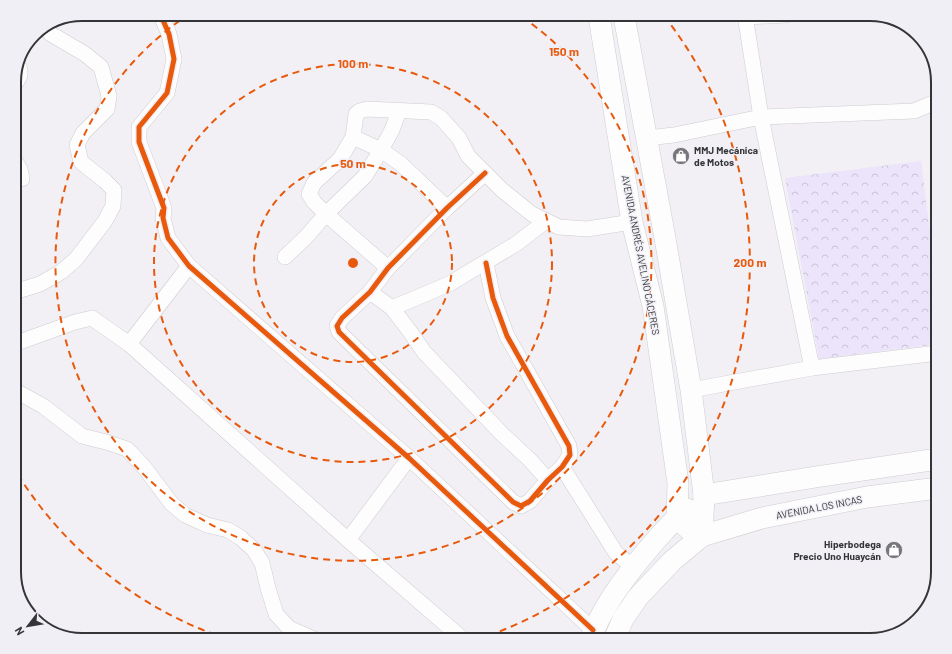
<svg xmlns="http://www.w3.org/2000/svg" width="952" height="654" font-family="Barlow,sans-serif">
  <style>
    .forest { fill: url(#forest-crowns) }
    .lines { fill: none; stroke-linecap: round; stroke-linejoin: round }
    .minor-casing { stroke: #cdcccf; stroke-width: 16 }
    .secondary-casing { stroke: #cdcccf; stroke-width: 22 }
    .minor { stroke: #fdfdfe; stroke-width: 15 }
    .secondary { stroke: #fdfdfe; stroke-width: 21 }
    .cycleway-casing { stroke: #f1eff6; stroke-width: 8 }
    .cycleway { stroke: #e8590c; stroke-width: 5 }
    .ring { fill: none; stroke: #e8590c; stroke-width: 2; stroke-dasharray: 7 5 }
    .labels { text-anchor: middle; stroke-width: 3; stroke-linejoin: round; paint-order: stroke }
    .poi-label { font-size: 10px; font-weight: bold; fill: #353537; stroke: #f1eff6; text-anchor: start }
    .street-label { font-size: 10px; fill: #353537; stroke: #f1eff6 }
    .rim { fill: none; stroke: #353537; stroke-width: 2 }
    .centre { fill: #e8590c; stroke: #f1eff6; stroke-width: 2 }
    .ring-label { font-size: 12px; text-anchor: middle; font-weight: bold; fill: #e8590c; stroke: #f1eff6; stroke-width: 3; stroke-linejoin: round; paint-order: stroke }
  </style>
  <defs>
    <pattern id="forest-crowns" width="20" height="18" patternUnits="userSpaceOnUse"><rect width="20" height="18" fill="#ebe4fa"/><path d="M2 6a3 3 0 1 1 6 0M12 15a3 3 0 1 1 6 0" fill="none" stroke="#cac4d7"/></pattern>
  </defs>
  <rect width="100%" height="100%" fill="#f2f0f5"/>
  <polygon class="forest" points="921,161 938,296 938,344 819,359 785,178"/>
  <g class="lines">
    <defs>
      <g id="minor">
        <polyline points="745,15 761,117 812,368"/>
        <polyline points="745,17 786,15"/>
        <polyline points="162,18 169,34 174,59 167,93 139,127 139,142 164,208 163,218 168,238 189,266 409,458 593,630"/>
        <path d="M14 85C19 79 22 75 19 67"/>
        <polyline points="353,137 381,150 401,164 447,208"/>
        <polyline points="647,138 674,135 761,117 914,111 938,101"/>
        <polyline points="14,159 20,169 22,179"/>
        <polyline points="485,173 447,208 388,268 370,292 342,318 337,326 339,332 513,502 521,506 530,501 548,480 562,467 570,455 569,446 507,336 493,298 486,263"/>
        <polyline points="285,257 306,237 326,214 365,176 381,150 392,130 399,111"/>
        <polyline points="388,268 326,214 314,202 309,194 314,183 340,159 353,137 356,114 360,111 367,109 431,112 441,118 459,138 468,156 502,190 532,214 559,227 587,229 632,222"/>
        <polyline points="14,292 40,284 61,272 76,259 105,221 113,206 114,190 105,181 81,162 77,145 83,133 107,109 109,96 101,67 85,54 51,34 45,27"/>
        <polyline points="370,292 392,308 411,333 424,352 502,434 530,460 548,480"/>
        <polyline points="392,308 449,284 516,244 546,221"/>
        <polyline points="14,344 75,322 92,318 129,344 348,540 464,640"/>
        <polyline points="129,344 189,266"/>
        <polyline points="14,390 43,406 82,436 106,442 127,449 144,467 171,503 185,515 207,525 228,530 241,538 254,550 262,563 268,588 276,614 289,628 316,640"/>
        <polyline points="691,390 812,368 938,353"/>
        <polyline points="562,467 616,553 633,567"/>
        <polyline points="348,540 409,458"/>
      </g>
      <g id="secondary">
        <polyline points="599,16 632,222 653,306 678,483 677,518 691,531 702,536"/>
        <polyline points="704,495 822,476 938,459"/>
        <polyline points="702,536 762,518 867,497 938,488"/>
        <path d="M590 640C601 610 620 584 640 559 655 541 669 524 687 509"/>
        <polyline points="614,640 623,619 638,597 672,561 702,536 704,495 691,390 665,238 624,16"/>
      </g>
    </defs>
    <use href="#minor" class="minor-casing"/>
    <use href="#secondary" class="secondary-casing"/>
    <use href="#minor" class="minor"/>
    <use href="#secondary" class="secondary"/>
    <defs>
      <g id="cycleway">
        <polyline points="162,18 169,34 174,59 167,93 139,127 139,142 164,208 163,218 168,238 189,266 409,458 593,630"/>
        <polyline points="485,173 447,208 388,268 370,292 342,318 337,326 339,332 513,502 521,506 530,501 548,480 562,467 570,455 569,446 507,336 493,298 486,263"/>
      </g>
    </defs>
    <use href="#cycleway" class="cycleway-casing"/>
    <use href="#cycleway" class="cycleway"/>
  </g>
  <g class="ring">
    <circle cx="353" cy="263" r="99"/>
    <circle cx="353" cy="263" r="199"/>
    <path d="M522 17A298 298 0 1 1 182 19"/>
    <path d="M227 639A397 397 0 0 1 15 470M664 16A397 397 0 0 1 479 639"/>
  </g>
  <defs>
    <symbol id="shop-disc" viewBox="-11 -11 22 22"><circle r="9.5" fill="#77767a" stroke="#f1eff6"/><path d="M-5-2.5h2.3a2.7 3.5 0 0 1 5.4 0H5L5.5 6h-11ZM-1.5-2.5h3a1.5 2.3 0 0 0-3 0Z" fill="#fff"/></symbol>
  </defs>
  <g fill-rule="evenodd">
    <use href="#shop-disc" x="671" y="146" width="20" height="20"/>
    <use href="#shop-disc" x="884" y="540" width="20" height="20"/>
  </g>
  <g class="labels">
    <g class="poi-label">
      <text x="694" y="154">MMJ Mecánica<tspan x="694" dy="12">de Motos</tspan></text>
      <text x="881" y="548" text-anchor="end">Hiperbodega<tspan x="881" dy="12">Precio Uno Huaycán</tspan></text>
    </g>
    <g class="street-label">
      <text transform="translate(641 255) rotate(79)" y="4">AVENIDA ANDRÉS AVELINO CÁCERES</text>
      <text transform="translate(819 507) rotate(-11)" y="4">AVENIDA LOS INCAS</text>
    </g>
  </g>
  <path d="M0 0H952V654H0ZM82 21H870A61 61 0 0 1 931 82V572A61 61 0 0 1 870 633H82A61 61 0 0 1 21 572V82A61 61 0 0 1 82 21Z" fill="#f1eff6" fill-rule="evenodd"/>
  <path class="rim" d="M82 21H870A61 61 0 0 1 931 82V572A61 61 0 0 1 870 633H82A61 61 0 0 1 21 572V82A61 61 0 0 1 82 21Z"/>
  <circle cx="353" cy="263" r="6" class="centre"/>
  <g class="ring-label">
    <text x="564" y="56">150 m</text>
    <text x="353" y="68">100 m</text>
    <text x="353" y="168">50 m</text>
    <text x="750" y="267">200 m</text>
  </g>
  <g transform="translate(28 626) rotate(239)" stroke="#f1eff6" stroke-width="3" paint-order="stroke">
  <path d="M0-3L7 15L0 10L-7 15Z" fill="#353537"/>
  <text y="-6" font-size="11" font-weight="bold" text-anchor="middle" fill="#353537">N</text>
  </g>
</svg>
